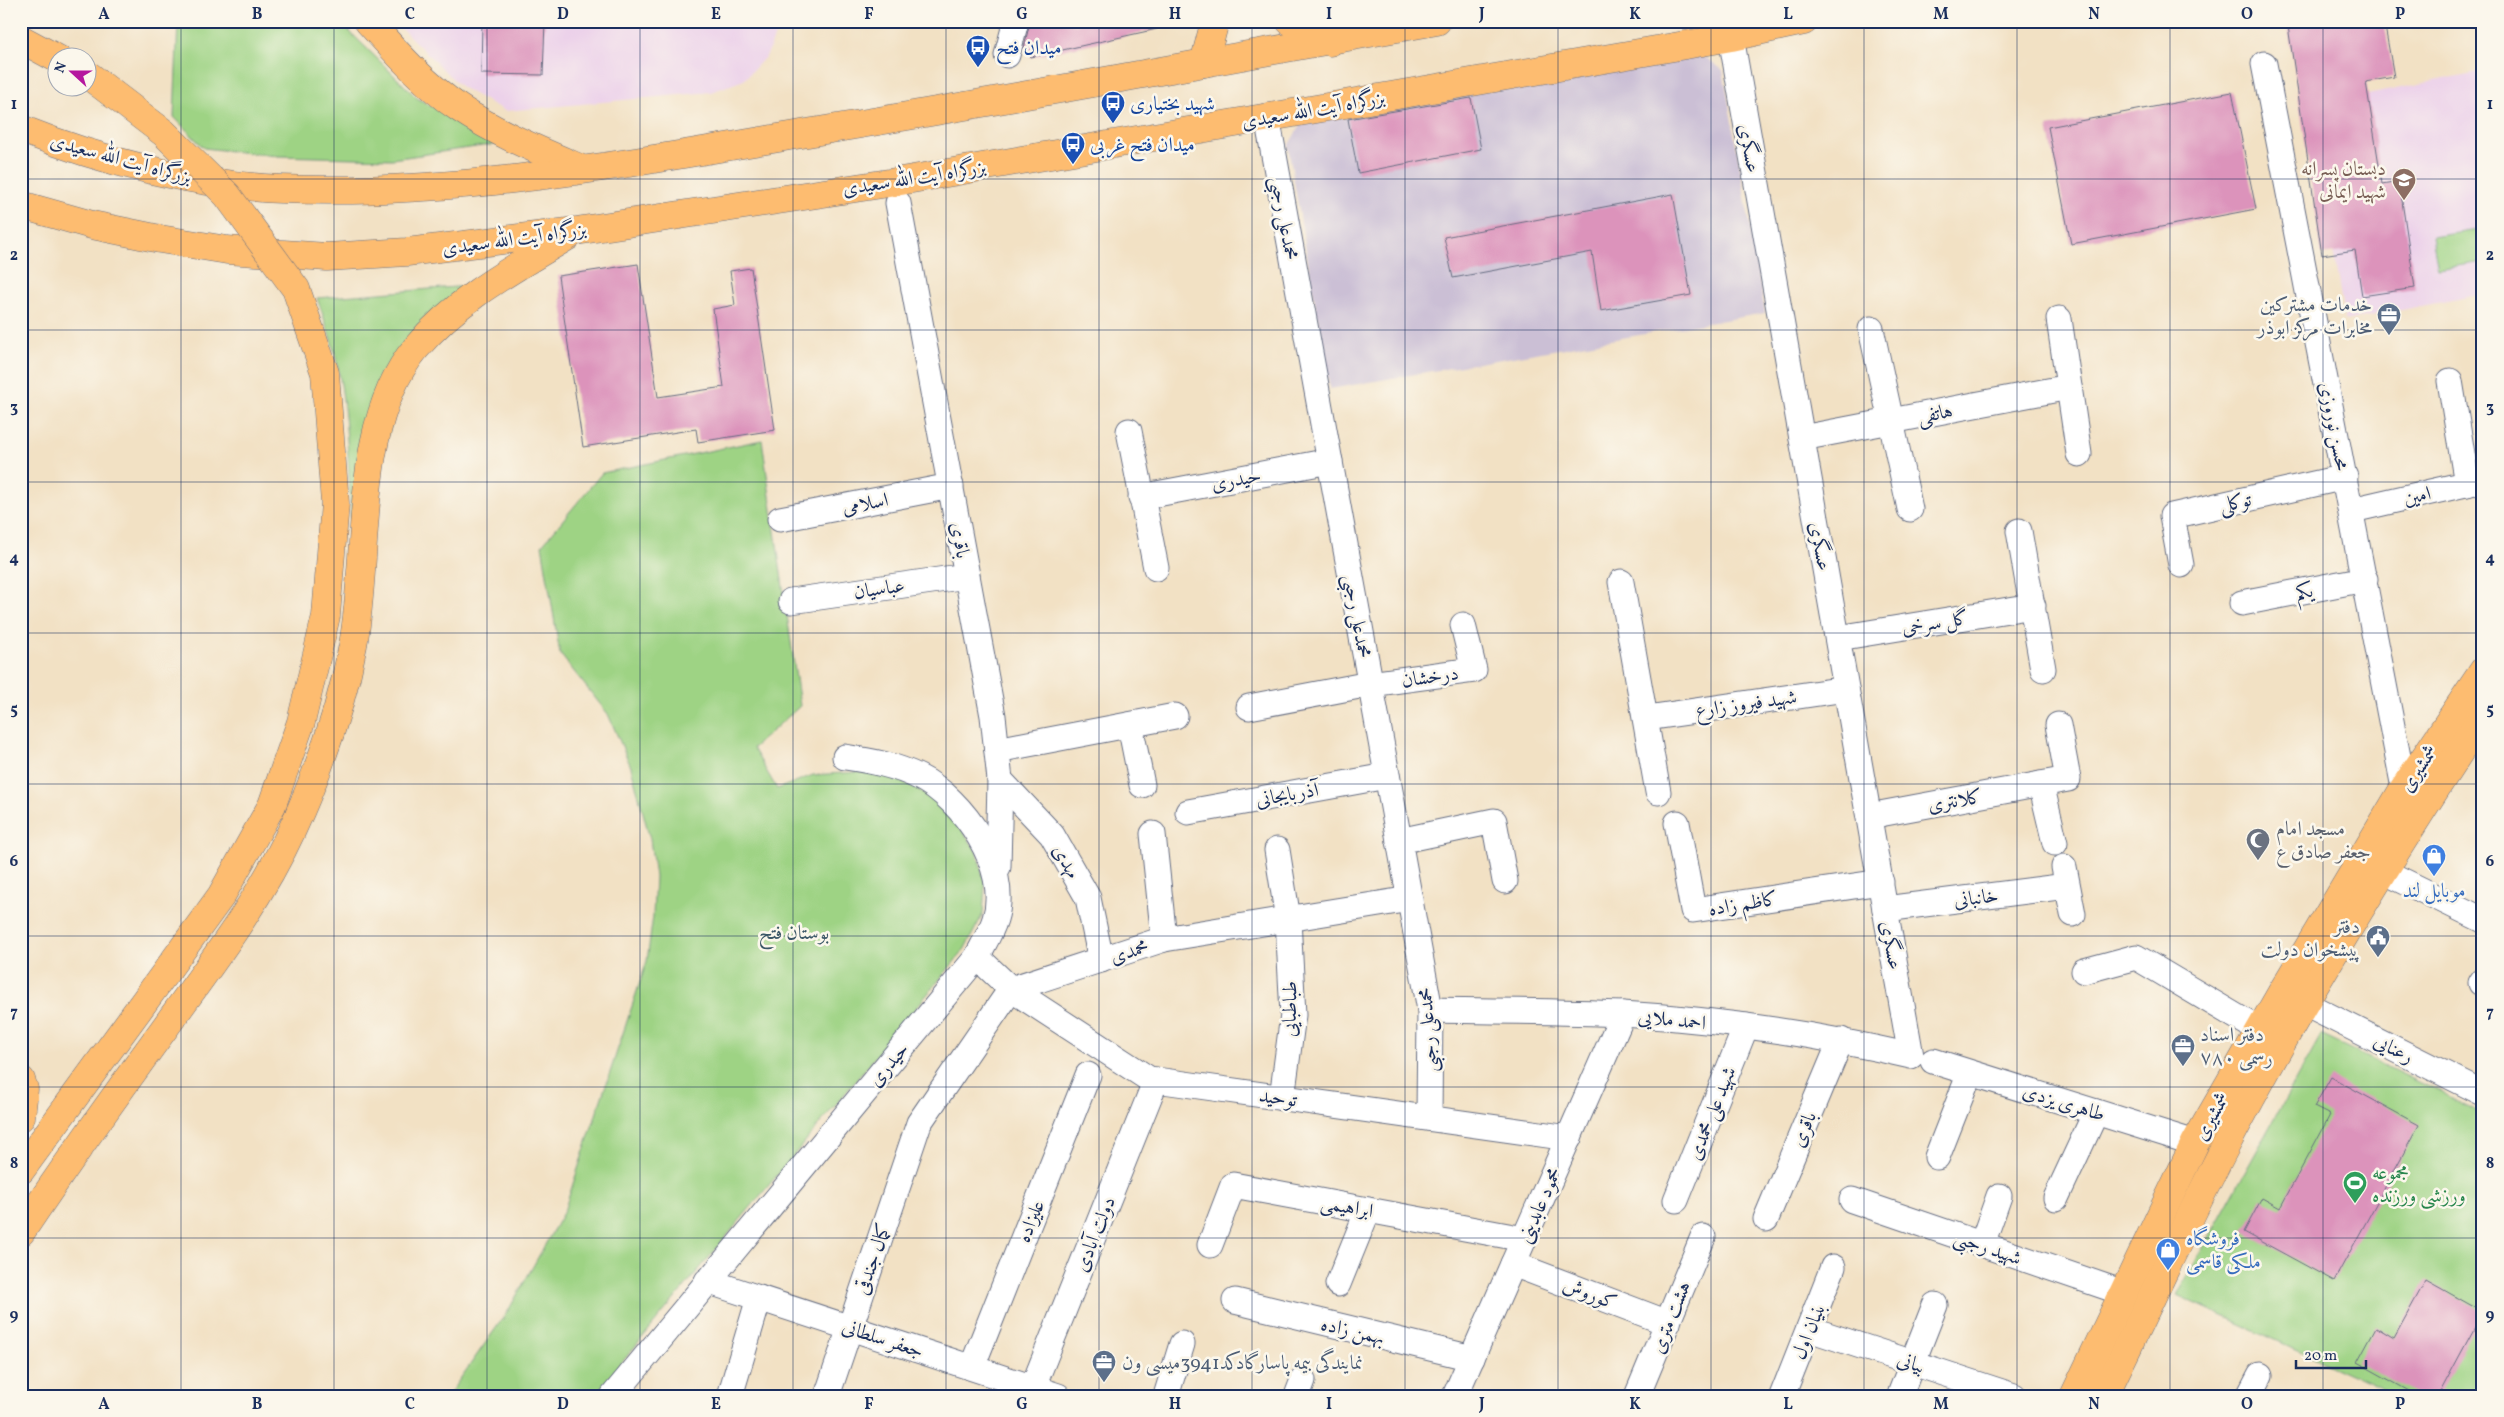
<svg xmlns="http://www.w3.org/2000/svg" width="2504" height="1417" font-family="Vollkorn,Amiri,serif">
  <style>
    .built { fill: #ecd1ea }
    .industrial { fill: #cbbfd5 }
    .green { fill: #9ed384; stroke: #5c8171 }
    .building { fill: #dc93bb }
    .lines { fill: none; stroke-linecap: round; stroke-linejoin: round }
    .minor-casing { stroke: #666d82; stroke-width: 27 }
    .major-casing { stroke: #666d82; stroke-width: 29 }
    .highway-casing { stroke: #666d82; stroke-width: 29 }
    .minor { stroke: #fff; stroke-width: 25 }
    .major { stroke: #fdbc6f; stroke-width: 28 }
    .highway { stroke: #fdbc6f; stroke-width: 28 }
    .highway-bridge-casing { stroke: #666d82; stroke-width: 29; stroke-linecap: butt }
    .highway-bridge { stroke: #fdbc6f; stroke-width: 28 }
    .grid { fill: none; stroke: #1b2f5e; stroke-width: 1; stroke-opacity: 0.55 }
    .labels { text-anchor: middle; stroke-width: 5; stroke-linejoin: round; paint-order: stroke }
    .transit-label { font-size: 20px; fill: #164399; stroke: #fbf7ec; text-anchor: start }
    .street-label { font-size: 20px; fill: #1b2f5e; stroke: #fbf7ec }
    .education-label { font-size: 20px; fill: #785e54; stroke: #fbf7ec; text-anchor: end }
    .service-label { font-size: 20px; fill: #4e5e75; stroke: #fbf7ec; text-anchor: end }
    .worship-label { font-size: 20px; fill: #5b616d; stroke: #fbf7ec; text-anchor: start }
    .shop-label { font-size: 20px; fill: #366cbe; stroke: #fbf7ec }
    .park-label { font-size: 20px; fill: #3c5868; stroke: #fbf7ec }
    .leisure-label { font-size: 20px; fill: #27864d; stroke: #fbf7ec; text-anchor: start }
    .neatline { fill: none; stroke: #1b2f5e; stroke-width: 2 }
    .grid-label { font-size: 16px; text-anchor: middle; font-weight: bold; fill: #1b2f5e }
  </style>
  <rect width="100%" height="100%" fill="#fbf7ec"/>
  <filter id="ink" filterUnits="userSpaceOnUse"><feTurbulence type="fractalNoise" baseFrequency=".02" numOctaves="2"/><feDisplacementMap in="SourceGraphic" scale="10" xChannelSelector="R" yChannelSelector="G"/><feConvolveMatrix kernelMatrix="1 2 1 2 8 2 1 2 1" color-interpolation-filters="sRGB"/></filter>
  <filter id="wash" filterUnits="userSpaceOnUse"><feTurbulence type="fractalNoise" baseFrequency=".0096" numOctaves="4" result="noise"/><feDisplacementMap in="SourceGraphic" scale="20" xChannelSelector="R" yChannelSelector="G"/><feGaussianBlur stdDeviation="1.12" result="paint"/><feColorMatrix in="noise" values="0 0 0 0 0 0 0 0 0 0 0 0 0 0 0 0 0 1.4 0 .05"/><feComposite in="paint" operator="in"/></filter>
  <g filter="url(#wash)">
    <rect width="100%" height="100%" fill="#f2e1c4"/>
    <g class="built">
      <polygon points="394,21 781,21 767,55 744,80 711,92 505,111 461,87"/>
      <polygon points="2483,71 2483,294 2345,321 2309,107"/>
    </g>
    <polygon class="industrial" points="1699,53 1723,70 1765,313 1330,389 1288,146 1301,124"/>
    <g class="green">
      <polygon points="178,21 339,21 417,98 497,144 392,159 277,156 204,148 174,117"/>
      <polygon points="2483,229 2483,262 2438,269 2432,237"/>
      <path d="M468 286 424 322 352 546C349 485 349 408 334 350 329 332 323 315 317 298Z"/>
      <polygon points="762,440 800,706 753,748 777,789 813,775 858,772 891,775 930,796 961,828 977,852 985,885 983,914 964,950 594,1396 448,1396 508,1311 564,1211 647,961 653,916 655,877 650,839 631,767 608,714 560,654 542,545 602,473"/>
      <polygon points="2321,1035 2483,1113 2483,1396 2398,1396 2177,1295"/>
    </g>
    <g id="blocks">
      <g class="building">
        <polygon points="482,21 545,21 543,75 481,74"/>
        <polygon points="1030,21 1057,21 1077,25 1079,21 1156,21 1157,29 1031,57 1024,48"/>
        <polygon points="2312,21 2384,21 2394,77 2366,82 2382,184 2399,181 2415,288 2362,296 2355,250 2322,255 2288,26"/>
        <polygon points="2232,92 2256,209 2071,244 2048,127"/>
        <polygon points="1471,98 1481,149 1358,173 1348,119"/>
        <polygon points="1673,194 1691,295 1601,311 1592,252 1453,278 1444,237"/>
        <polygon points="638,264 658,397 724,387 713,309 735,305 730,271 751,268 775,430 698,442 696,429 583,447 558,276"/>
        <polygon points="2331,1077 2419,1125 2334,1281 2244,1232 2262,1198 2280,1208 2330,1115 2314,1107"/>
        <polygon points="2426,1280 2483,1312 2438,1396 2418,1396 2357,1362 2376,1327 2394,1338"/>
      </g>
    </g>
  </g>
  <g filter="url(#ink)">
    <use href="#blocks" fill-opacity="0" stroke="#666d82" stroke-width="1"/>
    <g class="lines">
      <defs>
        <g id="minor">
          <polyline points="1007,55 1016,21"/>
          <polyline points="2264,64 2404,788"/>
          <polyline points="1267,117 1430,1010 1429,1118"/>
          <polyline points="898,203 993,716 1000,780 998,867"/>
          <polyline points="2059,319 2079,454"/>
          <polyline points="1871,329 1910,509"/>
          <polyline points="2450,381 2467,484"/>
          <polyline points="1129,431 1156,568"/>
          <polyline points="1802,438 2069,387"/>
          <polyline points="1141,497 1330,461"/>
          <polyline points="2352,510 2483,480"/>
          <polyline points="780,519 951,486"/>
          <polyline points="2019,531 2043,669"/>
          <polyline points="2181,565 2172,516 2345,477"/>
          <polyline points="1621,582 1658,792"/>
          <polyline points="791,601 967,576"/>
          <polyline points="2242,603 2365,579"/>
          <polyline points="1838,638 2033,606"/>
          <polyline points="1249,707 1370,684 1474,670 1463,625"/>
          <polyline points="1647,718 1846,689"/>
          <polyline points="1130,725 1142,785"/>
          <polyline points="997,750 1175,716"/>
          <polyline points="1000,780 1052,835 1088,898 1101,960"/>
          <polyline points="2041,784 2055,843"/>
          <polyline points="1188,812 1387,776"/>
          <polyline points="1869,816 2068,779 2058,725"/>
          <polyline points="1677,823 1693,910 1881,882"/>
          <polyline points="1153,834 1164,939"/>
          <polyline points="1399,841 1494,821 1505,881"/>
          <polyline points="1277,850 1288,919 1293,1015 1282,1098"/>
          <polyline points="2064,867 2073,914"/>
          <polyline points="2385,872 2483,920"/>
          <polyline points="1885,909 2067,886"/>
          <polyline points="977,957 1011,989 1149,1079 1569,1138"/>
          <polyline points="2084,971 2136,957 2259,1030"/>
          <polyline points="2481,983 2483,980"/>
          <polyline points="2305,1004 2483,1093"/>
          <path d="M1430 1010C1494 1011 1559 1011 1623 1014 1720 1020 1817 1034 1911 1056L1731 37"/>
          <polyline points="1933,1061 2195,1143"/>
          <polyline points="1937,1157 1970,1073"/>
          <polyline points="2056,1198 2096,1112"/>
          <polyline points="1676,1200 1746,1026"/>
          <polyline points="1852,1200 2124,1293"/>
          <polyline points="1766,1219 1841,1040"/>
          <polyline points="1982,1244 1999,1196"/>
          <polyline points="1210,1245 1233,1185 1524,1239"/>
          <polyline points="1513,1264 1668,1323"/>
          <polyline points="707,1281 1058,1396"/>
          <polyline points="1338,1284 1368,1210"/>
          <polyline points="1235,1301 1472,1358"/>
          <polyline points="1809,1329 2014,1396"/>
          <polyline points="972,1367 1088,1075"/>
          <polyline points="1033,1387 1156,1080"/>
          <polyline points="1901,1392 1935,1305"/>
          <path d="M613 1396 977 957C983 945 991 932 995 919 1011 868 963 799 919 777 895 765 871 761 845 757"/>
          <polyline points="730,1396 759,1298"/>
          <polyline points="827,1396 919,1123 1011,989 1164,939 1410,899"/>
          <polyline points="1166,1396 1182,1344"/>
          <polyline points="1297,1396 1303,1380"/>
          <polyline points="1455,1396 1623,1014"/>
          <polyline points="1637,1396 1703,1237"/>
          <polyline points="1782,1396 1833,1267"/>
          <polyline points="2249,1396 2260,1375"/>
        </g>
        <g id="major">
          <polyline points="1290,21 1330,42"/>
          <polyline points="1204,63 1215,21"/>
          <polyline points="2074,1396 2195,1143 2283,990 2404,788 2483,671"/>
          <path d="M2104 1396C2144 1315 2181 1233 2222 1153 2300 1003 2390 857 2483 716"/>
        </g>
        <g id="highway">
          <path d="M368 21C396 52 425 85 459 108 498 134 540 151 582 169"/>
          <polyline points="21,39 58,59"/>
          <path d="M21 129C101 161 195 185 281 189 464 197 646 160 825 130 1030 96 1233 57 1437 21"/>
          <polyline points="21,205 92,225 160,239 227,250 327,257 407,252 576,231 895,182 1731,37 1804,21"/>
          <polyline points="21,1080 24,1089 21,1117"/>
          <polyline points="21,1170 168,969"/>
          <path d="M21 1232C67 1163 115 1096 164 1029 210 965 259 902 292 830 319 771 341 708 353 645 370 552 353 423 416 348 457 299 513 269 568 236"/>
        </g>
      </defs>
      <use href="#minor" class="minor-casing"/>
      <use href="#major" class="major-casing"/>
      <use href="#highway" class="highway-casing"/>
      <use href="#minor" class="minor"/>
      <use href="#major" class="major"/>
      <use href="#highway" class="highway"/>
      <defs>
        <polyline id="highway-bridge" points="88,75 164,133 227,195 296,289 325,373 335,503 326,616 301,722 272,805 221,896 168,969"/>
      </defs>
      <use href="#highway-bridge" class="highway-bridge-casing"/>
      <use href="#highway-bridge" class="highway-bridge"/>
    </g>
  </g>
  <path class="grid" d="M181 21V1396M334 21V1396M487 21V1396M640 21V1396M793 21V1396M946 21V1396M1099 21V1396M1252 21V1396M1405 21V1396M1558 21V1396M1711 21V1396M1864 21V1396M2017 21V1396M2170 21V1396M2323 21V1396M21 179H2483M21 330H2483M21 482H2483M21 633H2483M21 784H2483M21 936H2483M21 1087H2483M21 1238H2483"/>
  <defs>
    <symbol id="bus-pin" viewBox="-11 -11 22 30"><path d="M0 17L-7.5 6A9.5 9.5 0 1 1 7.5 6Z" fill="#1a4fb4" stroke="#fbf7ec"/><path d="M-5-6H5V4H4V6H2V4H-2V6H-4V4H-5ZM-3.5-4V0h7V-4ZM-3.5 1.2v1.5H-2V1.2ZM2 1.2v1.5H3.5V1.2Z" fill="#fff"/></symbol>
    <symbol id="school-pin" viewBox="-11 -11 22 30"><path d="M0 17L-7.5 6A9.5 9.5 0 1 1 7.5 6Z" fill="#8d6e63" stroke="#fbf7ec"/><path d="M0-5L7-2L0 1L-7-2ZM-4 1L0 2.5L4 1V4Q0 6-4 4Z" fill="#fff"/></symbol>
    <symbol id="office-pin" viewBox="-11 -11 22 30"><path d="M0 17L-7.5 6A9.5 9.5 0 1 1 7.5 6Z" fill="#5c6f8a" stroke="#fbf7ec"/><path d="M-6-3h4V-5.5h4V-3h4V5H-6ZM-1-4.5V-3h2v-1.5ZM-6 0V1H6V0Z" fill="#fff"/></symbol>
    <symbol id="mosque-pin" viewBox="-11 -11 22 30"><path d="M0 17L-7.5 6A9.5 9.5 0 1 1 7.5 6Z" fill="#6b7280" stroke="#fbf7ec"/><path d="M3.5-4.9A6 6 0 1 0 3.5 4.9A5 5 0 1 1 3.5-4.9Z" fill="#fff"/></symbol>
    <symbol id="shop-pin" viewBox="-11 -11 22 30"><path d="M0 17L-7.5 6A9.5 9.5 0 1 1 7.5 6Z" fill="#3f7fe0" stroke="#fbf7ec"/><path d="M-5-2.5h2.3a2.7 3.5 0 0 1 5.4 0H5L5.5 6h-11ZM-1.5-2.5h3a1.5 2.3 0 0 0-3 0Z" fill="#fff"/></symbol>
    <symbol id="civic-pin" viewBox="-11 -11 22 30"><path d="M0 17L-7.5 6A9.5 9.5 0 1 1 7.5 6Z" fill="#5c6f8a" stroke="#fbf7ec"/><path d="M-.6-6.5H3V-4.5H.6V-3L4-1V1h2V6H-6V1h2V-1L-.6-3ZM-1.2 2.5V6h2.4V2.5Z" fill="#fff"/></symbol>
    <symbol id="stadium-pin" viewBox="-11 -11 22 30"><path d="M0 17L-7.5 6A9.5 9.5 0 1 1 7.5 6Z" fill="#2e9e5b" stroke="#fbf7ec"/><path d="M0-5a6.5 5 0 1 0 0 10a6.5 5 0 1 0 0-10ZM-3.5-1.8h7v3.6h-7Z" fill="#fff"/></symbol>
  </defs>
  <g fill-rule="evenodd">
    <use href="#bus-pin" x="964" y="33" width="28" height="38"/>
    <use href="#bus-pin" x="1099" y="89" width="28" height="38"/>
    <use href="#bus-pin" x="1059" y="130" width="28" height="38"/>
    <use href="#school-pin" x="2390" y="166" width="28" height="38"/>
    <use href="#office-pin" x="2375" y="301" width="28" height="38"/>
    <use href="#mosque-pin" x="2244" y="826" width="28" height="38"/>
    <use href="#shop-pin" x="2420" y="842" width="28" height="38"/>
    <use href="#civic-pin" x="2364" y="923" width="28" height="38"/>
    <use href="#office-pin" x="2169" y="1032" width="28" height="38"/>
    <use href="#stadium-pin" x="2341" y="1169" width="28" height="38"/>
    <use href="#shop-pin" x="2154" y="1236" width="28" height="38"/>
    <use href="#office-pin" x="1090" y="1348" width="28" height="38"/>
  </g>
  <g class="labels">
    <g class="transit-label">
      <text x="996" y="54">میدان فتح</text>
      <text x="1130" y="110">شهید بختیاری</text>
      <text x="1090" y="151">میدان فتح غربی</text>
    </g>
    <g class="street-label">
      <text transform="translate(1313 109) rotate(-10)" y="7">بزرگراه آیت الله سعیدی</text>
      <text transform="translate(1750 148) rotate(80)" y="7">عسگری</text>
      <text transform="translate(121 158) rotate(15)" y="7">بزرگراه آیت الله سعیدی</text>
      <text transform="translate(914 177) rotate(-9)" y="7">بزرگراه آیت الله سعیدی</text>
      <text transform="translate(1285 218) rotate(80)" y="7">محمدعلی رجبی</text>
      <text transform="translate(514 238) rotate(-8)" y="7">بزرگراه آیت الله سعیدی</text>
      <text transform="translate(1935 413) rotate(-11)" y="7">هاتفی</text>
      <text transform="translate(2335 426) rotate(79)" y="7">محسن نوروزی</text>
      <text transform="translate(1236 479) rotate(-11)" y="7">حیدری</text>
      <text transform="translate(2417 495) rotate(-13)" y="7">امین</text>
      <text transform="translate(2235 502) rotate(-13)" y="7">توکلی</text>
      <text transform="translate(865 503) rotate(-11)" y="7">اسلامی</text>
      <text transform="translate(961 540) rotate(80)" y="7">باقری</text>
      <text transform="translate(1821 546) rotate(80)" y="7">عسگری</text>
      <text transform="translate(879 588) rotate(-8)" y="7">عباسیان</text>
      <text transform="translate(2304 591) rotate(-11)" y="7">یکم</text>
      <text transform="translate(1358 616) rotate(80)" y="7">محمدعلی رجبی</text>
      <text transform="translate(1935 622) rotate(-9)" y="7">گل سرخی</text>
      <text transform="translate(1430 676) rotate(-8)" y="7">درخشان</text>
      <text transform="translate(1746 703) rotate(-8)" y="7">شهید فیروز زارع</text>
      <text transform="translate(2418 768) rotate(-57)" y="7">شمشیری</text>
      <text transform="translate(1287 794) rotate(-10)" y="7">آذربایجانی</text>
      <text transform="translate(1955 800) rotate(-10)" y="7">کلانتری</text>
      <text transform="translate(1067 861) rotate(61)" y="7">مهدی</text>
      <text transform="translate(1976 897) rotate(-7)" y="7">خانبانی</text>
      <text transform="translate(1743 903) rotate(-9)" y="7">کاظم زاده</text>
      <text transform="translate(1892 945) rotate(80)" y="7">عسگری</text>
      <text transform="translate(1129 951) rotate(-18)" y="7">محمدی</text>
      <text transform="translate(1289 1009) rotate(-89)" y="7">طباطبایی</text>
      <text transform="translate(1672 1019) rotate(6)" y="7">احمد ملایی</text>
      <text transform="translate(1427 1030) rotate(-93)" y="7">محمدعلی رجبی</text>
      <text transform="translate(2394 1048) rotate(27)" y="7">رعنایی</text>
      <text transform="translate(888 1064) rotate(-50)" y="7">حیدری</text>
      <text transform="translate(1278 1097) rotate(8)" y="7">توحید</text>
      <text transform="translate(2064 1102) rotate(17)" y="7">طاهری یزدی</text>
      <text transform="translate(1711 1113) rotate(-68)" y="7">شهید علی محمدی</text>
      <text transform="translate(2211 1116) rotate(-61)" y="7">شمشیری</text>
      <text transform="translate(1803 1129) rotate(-67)" y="7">باقری</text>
      <text transform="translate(1539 1205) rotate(-66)" y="7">محمود عابدینی</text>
      <text transform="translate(1347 1206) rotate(10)" y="7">ابراهیمی</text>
      <text transform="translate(1030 1221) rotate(-68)" y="7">علیزاده</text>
      <text transform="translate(1094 1234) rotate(-68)" y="7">دولت آبادی</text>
      <text transform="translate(1988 1247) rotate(19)" y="7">شهید رجبی</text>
      <text transform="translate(872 1259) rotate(-71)" y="7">کمال جندقی</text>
      <text transform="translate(1590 1293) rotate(21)" y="7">کوروش</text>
      <text transform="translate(1670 1317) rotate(-68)" y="7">هشت متری</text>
      <text transform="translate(1353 1330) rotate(13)" y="7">بهمن زاده</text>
      <text transform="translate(1808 1331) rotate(-68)" y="7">بنیان اول</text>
      <text transform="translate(883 1338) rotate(18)" y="7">جعفر سلطانی</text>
      <text transform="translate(1911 1362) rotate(18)" y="7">بیانی</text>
    </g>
    <g class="education-label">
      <text x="2386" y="175">دبستان پسرانه<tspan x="2386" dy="23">شهید ایمانی</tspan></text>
    </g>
    <g class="service-label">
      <text x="2372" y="311">خدمات مشترکین<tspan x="2372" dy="23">مخابرات مرکز ابوذر</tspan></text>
      <text x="2360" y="933">دفتر<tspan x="2360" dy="23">پیشخوان دولت</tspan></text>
      <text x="2200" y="1041" text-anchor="start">دفتر اسناد<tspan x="2200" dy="23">رسمی ۷۸۰</tspan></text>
      <text x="1122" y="1369" text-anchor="start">نمایندگی بیمه پاسارگادکد3941میسی ون</text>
    </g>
    <g class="worship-label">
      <text x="2276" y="835">مسجد امام<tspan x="2276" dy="23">جعفر صادق ع</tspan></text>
    </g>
    <g class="shop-label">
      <text x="2434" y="897">موبایل لند</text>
      <text x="2186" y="1245" text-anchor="start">فروشگاه<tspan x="2186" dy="23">ملکی قاسمی</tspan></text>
    </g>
    <g class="park-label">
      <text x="794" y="939">بوستان فتح</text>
    </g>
    <g class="leisure-label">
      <text x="2372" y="1179">مجموعه<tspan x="2372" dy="23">ورزشی ورزنده</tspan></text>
    </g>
  </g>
  <rect width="2504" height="1417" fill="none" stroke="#fbf7ec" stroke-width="55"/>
  <g transform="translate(72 72) rotate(291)"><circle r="24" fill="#fbf7ec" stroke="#a1a7b3"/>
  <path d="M0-4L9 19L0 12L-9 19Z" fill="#b5179e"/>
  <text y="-8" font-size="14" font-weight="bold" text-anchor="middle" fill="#1b2f5e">N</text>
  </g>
  <path d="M2296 1360v8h70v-8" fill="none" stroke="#1b2f5e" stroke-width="2.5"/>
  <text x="2304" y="1360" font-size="15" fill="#1b2f5e" stroke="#fbf7ec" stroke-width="4" paint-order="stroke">20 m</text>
  <rect x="28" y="28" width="2448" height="1362" class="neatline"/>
  <g class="grid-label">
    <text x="104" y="19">A</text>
    <text x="257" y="19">B</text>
    <text x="410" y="19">C</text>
    <text x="563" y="19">D</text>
    <text x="716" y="19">E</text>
    <text x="869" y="19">F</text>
    <text x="1022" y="19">G</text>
    <text x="1175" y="19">H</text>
    <text x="1329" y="19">I</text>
    <text x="1482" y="19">J</text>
    <text x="1635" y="19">K</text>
    <text x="1788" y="19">L</text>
    <text x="1941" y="19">M</text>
    <text x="2094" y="19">N</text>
    <text x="2247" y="19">O</text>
    <text x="2400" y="19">P</text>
    <text x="14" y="109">1</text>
    <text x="2490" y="109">1</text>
    <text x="14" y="260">2</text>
    <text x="2490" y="260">2</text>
    <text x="14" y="412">3</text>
    <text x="2490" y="412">3</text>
    <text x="14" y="563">4</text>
    <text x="2490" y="563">4</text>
    <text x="14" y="714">5</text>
    <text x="2490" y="714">5</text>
    <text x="14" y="866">6</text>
    <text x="2490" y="866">6</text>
    <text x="14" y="1017">7</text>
    <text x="2490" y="1017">7</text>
    <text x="14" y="1168">8</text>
    <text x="2490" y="1168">8</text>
    <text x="14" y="1320">9</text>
    <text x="2490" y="1320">9</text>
    <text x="104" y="1409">A</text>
    <text x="257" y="1409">B</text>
    <text x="410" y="1409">C</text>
    <text x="563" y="1409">D</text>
    <text x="716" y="1409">E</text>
    <text x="869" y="1409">F</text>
    <text x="1022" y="1409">G</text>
    <text x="1175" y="1409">H</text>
    <text x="1329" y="1409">I</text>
    <text x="1482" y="1409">J</text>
    <text x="1635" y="1409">K</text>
    <text x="1788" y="1409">L</text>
    <text x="1941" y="1409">M</text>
    <text x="2094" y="1409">N</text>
    <text x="2247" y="1409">O</text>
    <text x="2400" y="1409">P</text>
  </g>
</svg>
